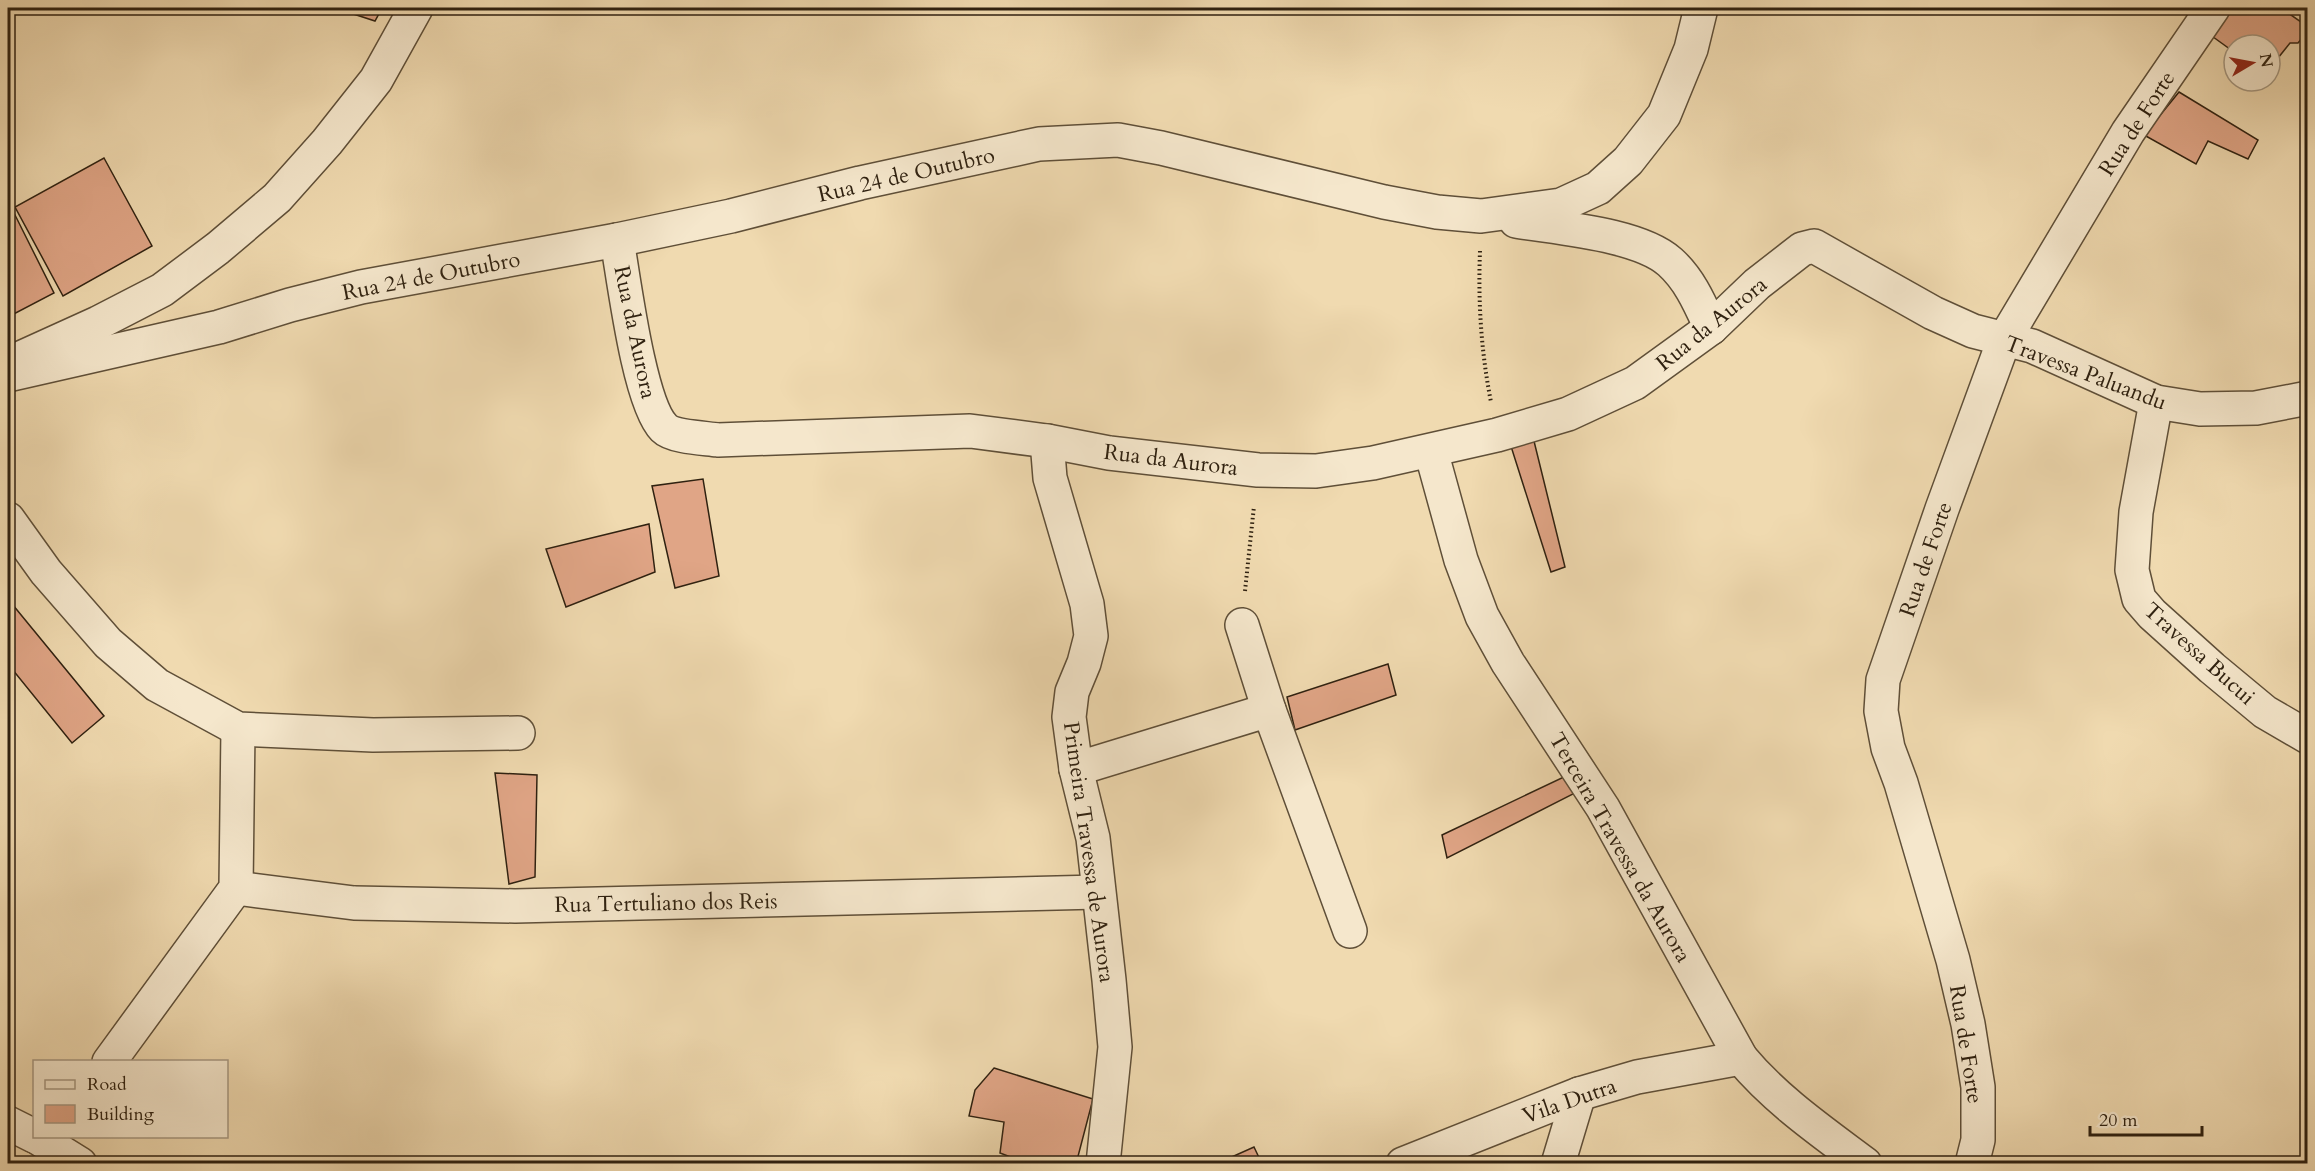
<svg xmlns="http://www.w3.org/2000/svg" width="2315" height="1171" font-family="Cardo,serif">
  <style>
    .building { fill: #e0a586; stroke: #2f2110; stroke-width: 1.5 }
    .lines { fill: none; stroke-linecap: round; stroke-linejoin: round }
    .minor-casing { stroke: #5f4f38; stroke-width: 36 }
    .path { stroke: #2f2110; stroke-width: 4; stroke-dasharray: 1.5 3; stroke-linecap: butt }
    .minor { stroke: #f5e7cc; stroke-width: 33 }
    .labels { text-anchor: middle; stroke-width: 4.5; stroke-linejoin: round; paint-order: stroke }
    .street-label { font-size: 22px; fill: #2f2110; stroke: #f5e7cc }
  </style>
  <rect width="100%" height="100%" fill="#f0dab0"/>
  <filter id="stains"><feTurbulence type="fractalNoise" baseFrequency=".00333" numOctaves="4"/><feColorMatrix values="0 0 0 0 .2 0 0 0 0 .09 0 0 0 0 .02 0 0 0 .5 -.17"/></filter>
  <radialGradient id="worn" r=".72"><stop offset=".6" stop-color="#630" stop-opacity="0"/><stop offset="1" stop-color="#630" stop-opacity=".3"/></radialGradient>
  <g class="building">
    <polygon points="335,8 382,8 375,21"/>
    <polygon points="2232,8 2281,8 2308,27 2308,31 2298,43 2290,43 2270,68 2270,45 2234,45 2234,52 2209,34"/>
    <polygon points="2179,92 2258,140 2248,159 2208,141 2196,164 2144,135"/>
    <polygon points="104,158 152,246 63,296 15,207"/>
    <polygon points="14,213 54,293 8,317 8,216"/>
    <polygon points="1532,433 1565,567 1551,572 1509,440"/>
    <polygon points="703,479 719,576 675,588 652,486"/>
    <polygon points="649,524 655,572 566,607 546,549"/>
    <polygon points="8,599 104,716 72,743 8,664"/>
    <polygon points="1388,664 1396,695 1295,730 1287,697"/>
    <polygon points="495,773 537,775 535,877 509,884"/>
    <polygon points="1568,775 1575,793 1447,858 1442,835"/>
    <polygon points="994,1068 1093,1099 1076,1164 1029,1164 1000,1153 1004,1122 969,1116 975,1090"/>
    <polygon points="1254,1147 1262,1164 1216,1164"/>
  </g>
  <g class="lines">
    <defs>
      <g id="minor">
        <path d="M1516 221C1557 228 1639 234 1670 262 1690 280 1700 304 1711 328"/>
        <path d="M617 240C624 280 639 403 664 428 673 437 704 438 718 440L970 431 1047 441 1109 453 1258 470 1316 471 1373 463 1497 435 1568 414 1635 383 1711 328 1757 284 1802 249 1814 246 1933 313 1973 331 2032 346 2156 402 2200 409 2256 408 2308 398"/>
        <polyline points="23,357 98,323 162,290 218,248 277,198 327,142 376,80 416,8"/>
        <polyline points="8,375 219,327 290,305 361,287 617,240 731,216 860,183 1039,144 1118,140 1161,148 1384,202 1437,212 1481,216 1561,205 1598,188 1628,161 1664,115 1691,49 1701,8"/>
        <polyline points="2156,402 2136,512 2132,570 2139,599 2152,614 2212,668 2265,712 2308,737"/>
        <polyline points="1047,441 1050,478 1087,604 1091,636 1084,663 1072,692 1069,717 1076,769 1093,838 1109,980 1115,1047 1103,1164"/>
        <path d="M1431 451 1461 560 1482 616 1508 663 1603 808 1741 1058C1776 1100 1821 1131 1865 1164"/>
        <polyline points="8,519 46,572 108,643 157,685 238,729 373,735 518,733"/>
        <polyline points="1242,625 1269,710"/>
        <polyline points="1076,769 1269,710 1350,931"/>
        <polyline points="236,888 354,903 515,906 1098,892"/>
        <polyline points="109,1062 236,888 238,729"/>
        <polyline points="8,1123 34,1136"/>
        <polyline points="35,1136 80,1164"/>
        <polyline points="1403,1164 1579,1094 1637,1077 1741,1058"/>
        <polyline points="1558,1164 1579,1094"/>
        <polyline points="1972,1164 1978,1140 1978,1087 1968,1024 1953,960 1901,783 1888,748 1881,711 1883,680 1942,509 2004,340 2128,132 2213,8"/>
      </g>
    </defs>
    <use href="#minor" class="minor-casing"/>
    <g class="path">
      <path d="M1480 251C1478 302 1481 351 1491 402"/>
      <polyline points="1245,591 1254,506"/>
    </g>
    <use href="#minor" class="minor"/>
  </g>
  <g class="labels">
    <g class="street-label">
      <text transform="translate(2136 123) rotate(-57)" y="8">Rua de Forte</text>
      <text transform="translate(906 174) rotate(-13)" y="8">Rua 24 de Outubro</text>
      <text transform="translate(431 275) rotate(-11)" y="8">Rua 24 de Outubro</text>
      <text transform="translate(1711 323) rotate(-39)" y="8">Rua da Aurora</text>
      <text transform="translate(636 332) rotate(78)" y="8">Rua da Aurora</text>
      <text transform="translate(2086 372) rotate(21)" y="8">Travessa Paluandu</text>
      <text transform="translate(1171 459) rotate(7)" y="8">Rua da Aurora</text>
      <text transform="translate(1925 559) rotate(-71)" y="8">Rua de Forte</text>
      <text transform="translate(2200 653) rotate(42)" y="8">Travessa Bucui</text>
      <text transform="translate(1621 847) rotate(60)" y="8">Terceira Travessa da Aurora</text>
      <text transform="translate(1090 852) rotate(82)" y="8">Primeira Travessa de Aurora</text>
      <text transform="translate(666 902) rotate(-1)" y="8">Rua Tertuliano dos Reis</text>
      <text transform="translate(1967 1044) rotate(81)" y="8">Rua de Forte</text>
      <text transform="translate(1569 1100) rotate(-19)" y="8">Vila Dutra</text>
    </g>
  </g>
  <rect width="2315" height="1171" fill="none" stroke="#f0dab0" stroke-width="30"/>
  <rect x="9" y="9" width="2297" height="1153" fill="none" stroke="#2f2110" stroke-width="3"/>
  <rect x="15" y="15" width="2285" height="1141" fill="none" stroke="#2f2110" stroke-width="1.5"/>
  <rect x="33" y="1060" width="195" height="78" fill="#f5e7cc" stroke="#a69881" stroke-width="1.5"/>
  <rect x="45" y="1080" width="30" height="9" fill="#f5e7cc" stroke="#a69881" stroke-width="1.5"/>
  <text x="87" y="1090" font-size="18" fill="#2f2110">Road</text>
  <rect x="45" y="1105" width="30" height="18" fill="#e0a586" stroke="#a69881" stroke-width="1.5"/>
  <text x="87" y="1120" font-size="18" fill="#2f2110">Building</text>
  <g transform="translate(2252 63) rotate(80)"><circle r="28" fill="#f5e7cc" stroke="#a69881" stroke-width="1.5"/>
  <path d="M0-4.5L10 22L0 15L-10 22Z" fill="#8f2418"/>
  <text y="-9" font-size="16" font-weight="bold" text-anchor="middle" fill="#2f2110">N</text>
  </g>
  <path d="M2090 1126v9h112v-9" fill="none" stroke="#2f2110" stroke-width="3"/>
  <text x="2099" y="1126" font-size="18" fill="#2f2110" stroke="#f5e7cc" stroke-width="4.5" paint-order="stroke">20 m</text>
  <rect width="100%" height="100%" filter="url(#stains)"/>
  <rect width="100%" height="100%" fill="url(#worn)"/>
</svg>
